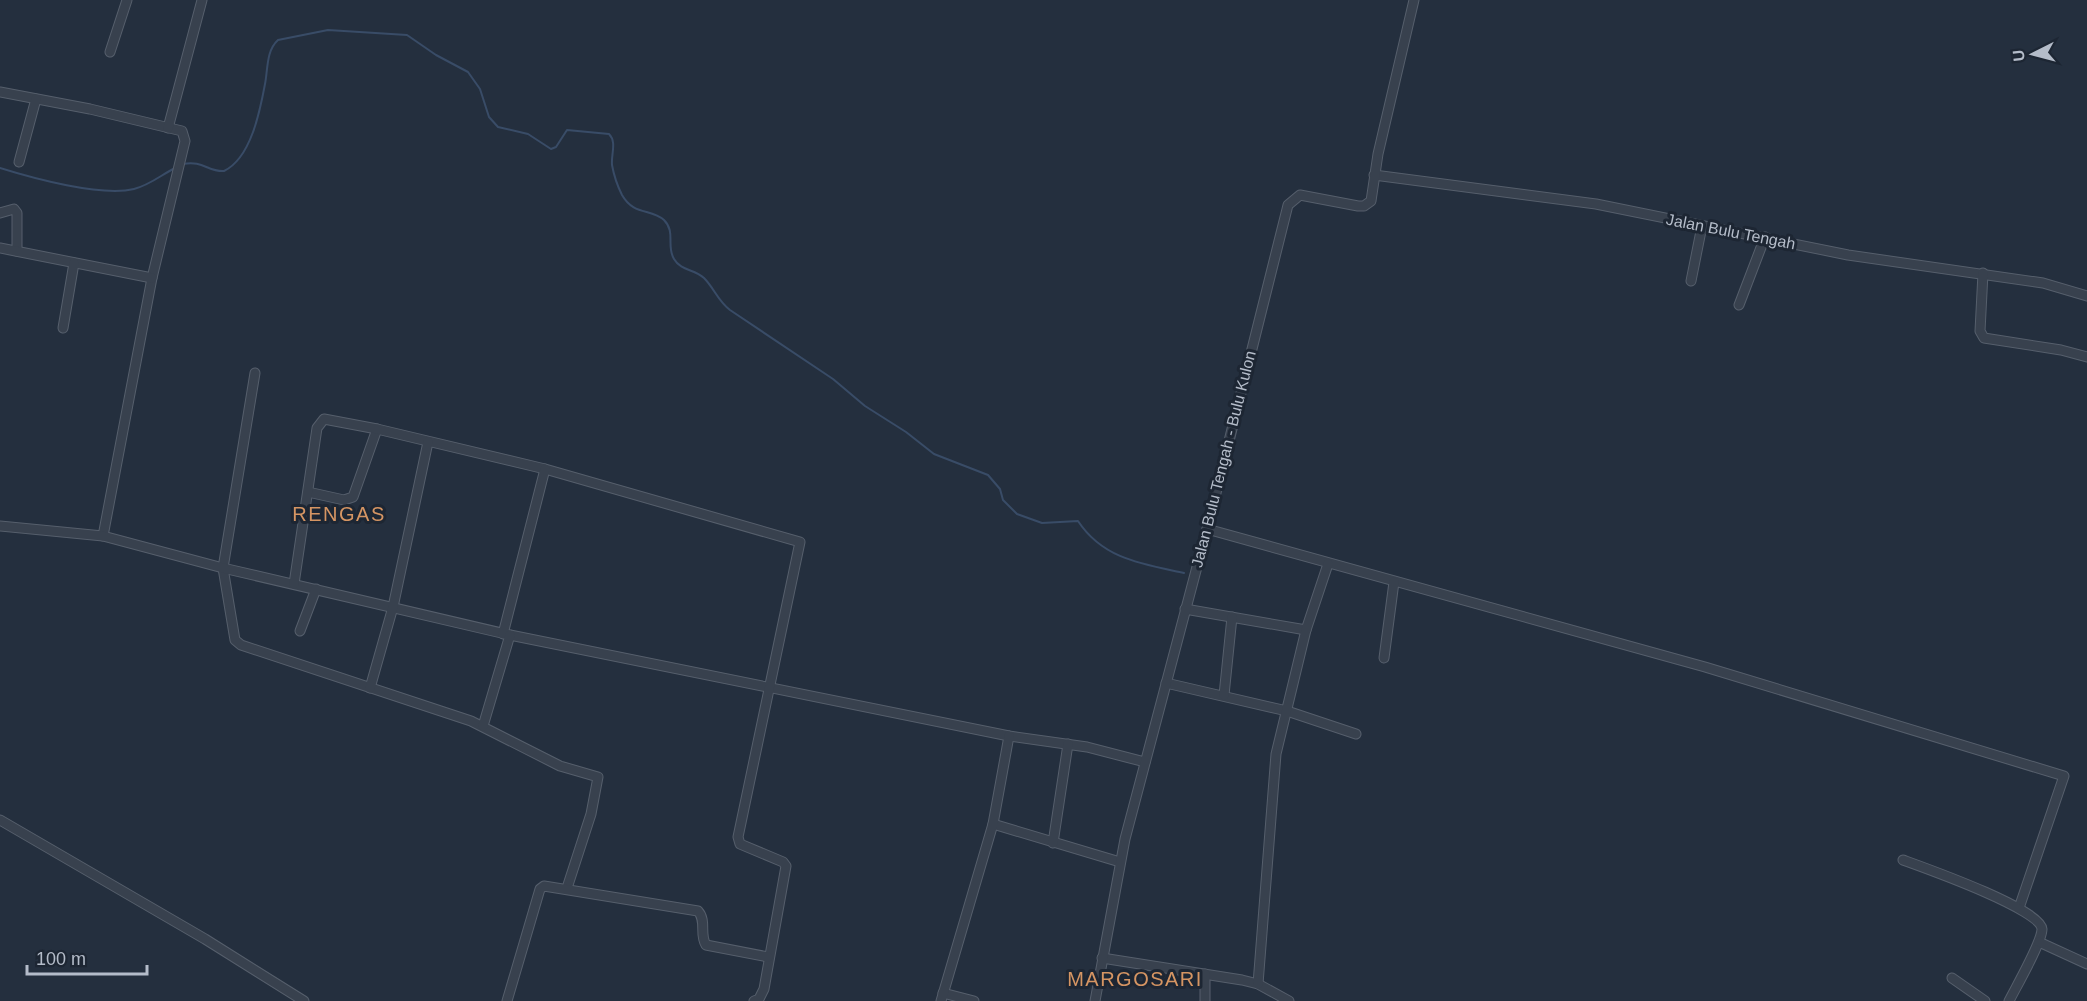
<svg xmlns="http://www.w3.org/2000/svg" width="2087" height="1001" font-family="Arial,sans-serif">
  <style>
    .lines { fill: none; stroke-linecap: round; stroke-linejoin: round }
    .stream { stroke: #394c67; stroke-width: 2 }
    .street-casing { stroke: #565f6c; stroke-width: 11 }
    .street { stroke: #38414e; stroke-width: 9 }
    .labels { text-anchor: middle; stroke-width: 6; stroke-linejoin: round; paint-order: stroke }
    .street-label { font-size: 16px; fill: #b4bcc9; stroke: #1d2633 }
    .quarter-label { font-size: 20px; letter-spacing: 1.5px; fill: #d59563; stroke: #1d2633 }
  </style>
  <rect width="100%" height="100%" fill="#242f3e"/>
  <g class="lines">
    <g class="stream">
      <path d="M183 164C203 160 208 172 224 171 251 158 260 111 265 84 268 69 266 51 278 40L328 30 407 35 436 55 468 72 480 89 489 117 498 127 528 134 551 149 556 147 567 130 609 134C617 142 611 154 612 165 614 176 617 185 622 195 634 216 651 208 664 220 676 232 666 246 674 259 681 271 694 269 704 278 714 288 718 301 730 310L833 379 865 406 906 432 934 454 988 475 1000 489 1003 500 1017 514 1042 523 1078 521C1103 559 1142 564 1184 573"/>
      <path d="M0 168C32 178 101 197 134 189 150 185 161 175 175 168"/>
    </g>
    <defs>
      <g id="street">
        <polyline points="110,52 127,0"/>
        <polyline points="0,92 90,109 182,131 185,141 152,278 103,536"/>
        <polyline points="168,128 202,0"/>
        <polyline points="19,162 36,99"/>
        <polyline points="1374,175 1596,204 1848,255 2043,283 2087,296"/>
        <polyline points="0,213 14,209 17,213 17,251"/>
        <polyline points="0,248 152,278"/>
        <polyline points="1983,273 1980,331 1984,338 2061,350 2087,357"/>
        <polyline points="1691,281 1702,226"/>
        <polyline points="1739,305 1765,237"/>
        <polyline points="63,328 74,263"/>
        <polyline points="255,373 223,568 235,640 241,645 471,721 560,766 598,777 591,814 567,888"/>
        <polyline points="308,492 344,500 353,497 377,429"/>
        <polyline points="0,526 103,536 223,568 510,635 1009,736 1087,747 1145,762"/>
        <polyline points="1207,529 1705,667 2064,776 2019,908"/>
        <polyline points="294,584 317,428 324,419 377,429 545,469 800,542 738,837 740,844 783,862 786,866 764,989 759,999 754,1001"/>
        <polyline points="1185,609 1306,630"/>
        <polyline points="300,631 316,589"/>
        <polyline points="503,634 545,469"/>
        <polyline points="1384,658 1394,582"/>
        <polyline points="1166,683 1287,711 1356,734"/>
        <polyline points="370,688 393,607 428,442"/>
        <polyline points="1224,695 1232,617"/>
        <polyline points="483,726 510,635"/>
        <polyline points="0,820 205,939 304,1001"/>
        <polyline points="993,824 1120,862"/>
        <polyline points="1053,843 1068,744"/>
        <path d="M1903 860C1925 868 2041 909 2042 929 2042 942 2016 987 2009 1001"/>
        <polyline points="2039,942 2087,964"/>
        <polyline points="1102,958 1242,980 1258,984 1289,1001"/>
        <polyline points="1952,978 1985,1001"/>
        <polyline points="1258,984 1276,754 1306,630 1328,564"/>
        <polyline points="943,993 974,1001"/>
        <path d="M507 1001 540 889 544 886 698 911C707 921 699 934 706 945L768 957"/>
        <polyline points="941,1001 993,824 1009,736"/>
        <polyline points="1095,1001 1125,839 1207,529 1288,205 1300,195 1358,206 1364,206 1371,201 1378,154 1414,0"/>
        <polyline points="1205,1001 1205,974"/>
      </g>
    </defs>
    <use href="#street" class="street-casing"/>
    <use href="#street" class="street"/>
  </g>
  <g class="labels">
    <g class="street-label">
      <text transform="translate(1731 231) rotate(11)" y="6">Jalan Bulu Tengah</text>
      <text transform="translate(1223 459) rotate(-76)" y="6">Jalan Bulu Tengah - Bulu Kulon</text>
    </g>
    <g class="quarter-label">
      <text x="339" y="521">RENGAS</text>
      <text x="1135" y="986">MARGOSARI</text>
    </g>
  </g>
  <g transform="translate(2033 54) rotate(264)" stroke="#1d2633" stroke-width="4.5" paint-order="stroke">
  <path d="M0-4.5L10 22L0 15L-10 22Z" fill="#b4bcc9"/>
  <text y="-9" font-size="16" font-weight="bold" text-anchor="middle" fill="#b4bcc9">U</text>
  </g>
  <path d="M27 965v9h120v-9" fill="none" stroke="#b4bcc9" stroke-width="3"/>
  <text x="36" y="965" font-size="18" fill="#b4bcc9" stroke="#1d2633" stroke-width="4.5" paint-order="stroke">100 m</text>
</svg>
